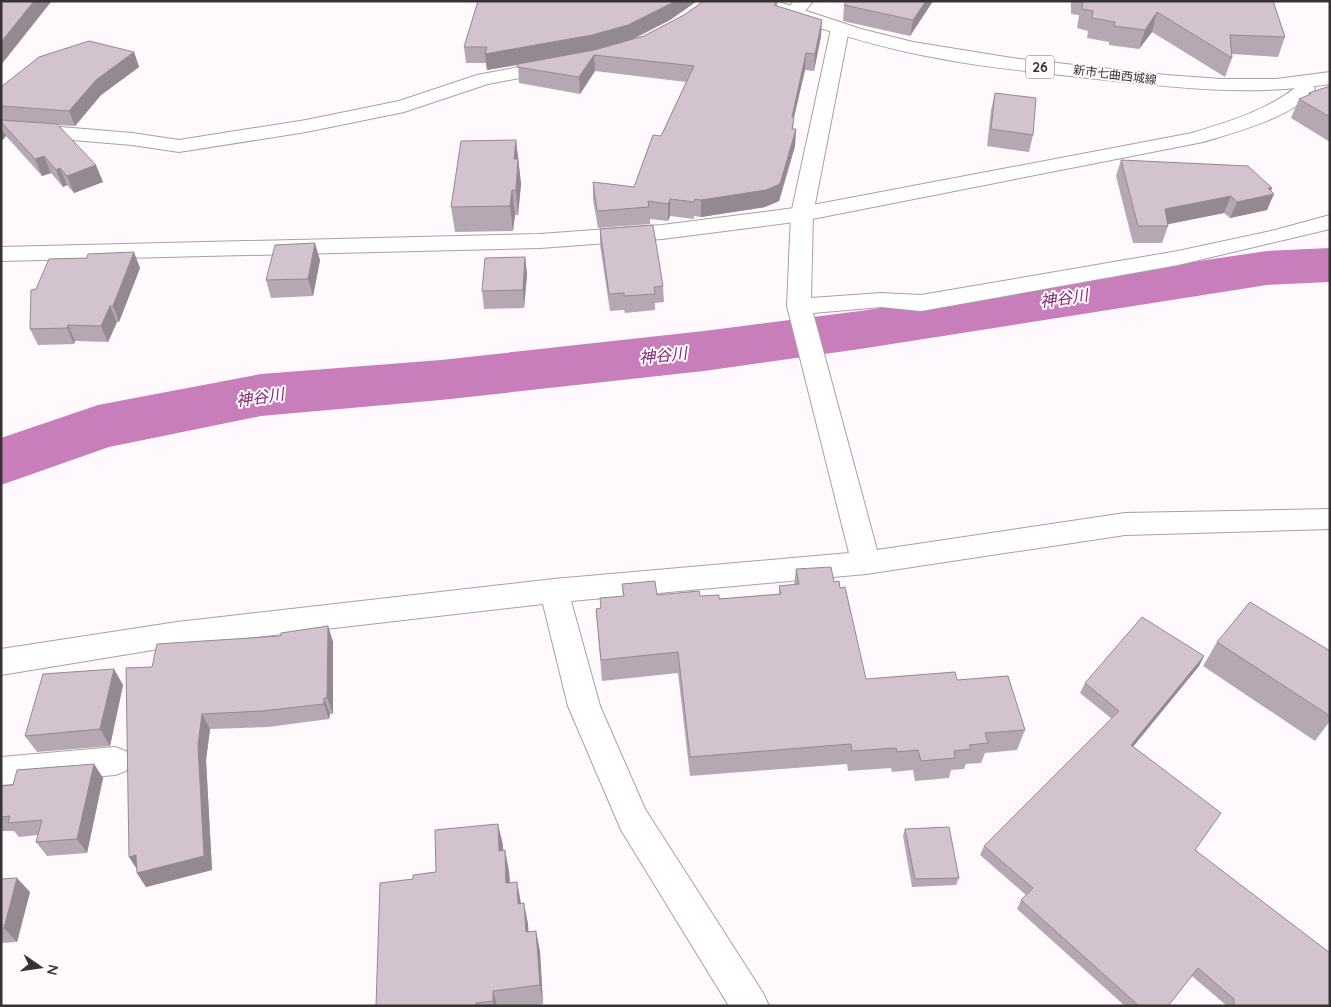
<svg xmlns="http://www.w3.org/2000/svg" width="1331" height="1007" font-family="Quicksand,'Noto Sans JP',sans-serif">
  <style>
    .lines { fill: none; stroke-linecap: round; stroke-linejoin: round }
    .river { fill: #c87eba; fill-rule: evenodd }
    .street-casing { stroke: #ad9da9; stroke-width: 2 }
    .secondary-casing { stroke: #ad9da9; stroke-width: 2 }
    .primary-casing { stroke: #ad9da9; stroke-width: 2 }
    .street { fill: #fff; fill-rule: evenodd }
    .secondary { fill: #fff; fill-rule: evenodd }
    .primary { fill: #fff; fill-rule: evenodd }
    .wall { fill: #b5a8b2 }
    .shaded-wall { fill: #948891 }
    .building { fill: #d3c3cf; stroke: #948891 }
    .labels { text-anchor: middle; stroke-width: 4; stroke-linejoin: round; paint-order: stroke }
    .far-street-label { font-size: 12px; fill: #383237; stroke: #fff8fd }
    .shield { fill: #fff8fd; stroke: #746d72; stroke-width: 1 }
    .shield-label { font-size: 14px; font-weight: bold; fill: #383237 }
    .water-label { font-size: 16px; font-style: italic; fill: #822a76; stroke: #fff8fd }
  </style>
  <rect width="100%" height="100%" fill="#fff8fd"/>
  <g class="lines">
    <polygon class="river" points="1330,248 1330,282 1267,285 860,349 704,371 441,400 261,416 109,447 1,485 1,438 98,405 261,374 441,360 704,331 860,311 1267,251"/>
    <defs>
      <g id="street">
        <path d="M794 1H813C806 11 799 20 787 17L784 13Z"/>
        <polygon points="840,24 846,25 849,29 813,214 811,298 881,293 921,295 1178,251 1275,230 1330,215 1330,229 1178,265 921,311 881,307 813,313 877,550 1125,513 1330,509 1330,529 1125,535 866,574 571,601 600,706 645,809 763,993 769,1006 729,1006 621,830 568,706 543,604 177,646 1,675 1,649 177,622 554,579 849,553 787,306 791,214 831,29 834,25"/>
        <polygon points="555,60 562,62 564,66 562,70 488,84 404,112 306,132 179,152 132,145 1,134 1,122 132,133 179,140 306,120 399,101 477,75"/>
        <polygon points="115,747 126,751 131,761 126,771 115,775 1,785 1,757"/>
      </g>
      <path id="secondary" d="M1303 78 1310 80 1315 89C1295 117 1235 132 1203 142L802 221 662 239 540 248 1 261V247L540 234 662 225 802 207 1192 133C1228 122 1265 111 1295 88L1293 84 1296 80Z"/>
      <path id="primary" d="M749 1H776L861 29 913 42 1012 58 1166 75 1221 79H1276L1330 72V84C1249 97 1169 87 1088 78 1037 72 987 68 937 58 890 50 844 36 798 21 787 17 755 10 749 1Z"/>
    </defs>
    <use href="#street" class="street-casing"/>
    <use href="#secondary" class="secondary-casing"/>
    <use href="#primary" class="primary-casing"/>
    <use href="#street" class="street"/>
    <use href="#secondary" class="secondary"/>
    <use href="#primary" class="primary"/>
  </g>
  <g class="wall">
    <polygon points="478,1 697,1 670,20 632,40 644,36 684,15 704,1 778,1 777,6 821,36 814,71 805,70 794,117 793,129 796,129 795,146 779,201 765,207 701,217 694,216 694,219 670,216 668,221 650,219 650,224 598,228 593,199 593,182 634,187 661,136 686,82 595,71 580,94 519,83 518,65 487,70 486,63 466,63 464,47"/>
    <polygon points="847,1 933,1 910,36 843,21 844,5"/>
    <polygon points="1071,1 1273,1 1285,37 1278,57 1232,54 1232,58 1225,77 1152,32 1139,49 1109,45 1109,42 1087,38 1088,31 1077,28 1079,15 1071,14"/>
    <polygon points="134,52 139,67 101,95 75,126 57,125 103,182 74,193 67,185 63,187 51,173 42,176 6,136 1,125 1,87"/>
    <polygon points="1330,86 1330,142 1291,118 1299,99 1308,96 1309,93"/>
    <polygon points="995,93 1033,135 1029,152 987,146 991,110"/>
    <polygon points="516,140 521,184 518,215 515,215 513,231 455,232 451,207"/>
    <polygon points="1121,160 1272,188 1267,210 1230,218 1224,213 1168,224 1168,226 1162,243 1133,243 1116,176"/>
    <polygon points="600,229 663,286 664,302 655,303 655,310 625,313 624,310 610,311 600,245"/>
    <polygon points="525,257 527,274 524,308 484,309 482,291"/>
    <polygon points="320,260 313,296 271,298 266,280"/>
    <polygon points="140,268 119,322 117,322 108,342 75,341 74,344 38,345 30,329 36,289"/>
    <polygon points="796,569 834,582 866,679 957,680 1025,730 1017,750 985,753 981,763 966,764 964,769 951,770 949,778 915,781 913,770 892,772 891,768 848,771 847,764 690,776 678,673 602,681 596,609 600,608 623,596 622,584 657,595 700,596 719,599 779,594 779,586 794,585"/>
    <polygon points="328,626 333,642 333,714 330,714 329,719 268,727 210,729 206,760 212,870 146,887 137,873 137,868 129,857 152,667"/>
    <polygon points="1217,642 1330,651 1330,721 1315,741 1203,666"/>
    <polygon points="1204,656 1199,666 1133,747 1196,850 1329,1006 1227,1006 1192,976 1168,1006 1125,1006 1017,909 1021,900 1026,895 980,855 984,846 1112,719 1080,693 1085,683"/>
    <polygon points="123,685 110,746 37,752 25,736"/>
    <polygon points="94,764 103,778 87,853 47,856 36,842 38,835 19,837 14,831 1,831 1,786 13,785"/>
    <polygon points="905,829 959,878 956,885 912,887 903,836"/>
    <polygon points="503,845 503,850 505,850 509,872 510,882 521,904 528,924 528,932 536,931 540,952 543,1004 531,1006 376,1006 413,879 436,872"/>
    <polygon points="1,879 30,892 17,942 1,943"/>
  </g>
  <g class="shaded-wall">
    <polygon points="34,1 50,1 51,2 1,65 1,42"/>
    <polygon points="675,1 697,1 670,20 628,41 593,51 487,70 485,54"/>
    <polygon points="926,1 933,1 910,36 913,20"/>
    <polygon points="1157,12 1152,32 1139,49 1145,30"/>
    <polygon points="822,20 821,36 814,71 815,54"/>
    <polygon points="134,52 139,67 101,95 75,126 69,111 96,80"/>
    <polygon points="806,53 805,70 790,134 792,117"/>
    <polygon points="594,55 595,71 580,94 579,77"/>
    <polygon points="1,126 6,136 1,142"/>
    <polygon points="796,129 795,146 779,201 765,207 701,217 701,200"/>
    <polygon points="516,140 521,184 518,215 516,190 514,159"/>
    <polygon points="44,156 51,173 42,176 35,159"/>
    <polygon points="96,165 103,182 74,193 67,176"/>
    <polygon points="60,168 67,185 63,187 56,170"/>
    <polygon points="1268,188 1272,188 1268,195 1274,194 1267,210 1230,218 1237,202"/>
    <polygon points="512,190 515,215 513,231 510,206"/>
    <polygon points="1231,196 1224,213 1159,226 1165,209"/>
    <polygon points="670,199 670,216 668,221 668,204"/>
    <polygon points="315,243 320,260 313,296 308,279"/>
    <polygon points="134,252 140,268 119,322 113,306"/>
    <polygon points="525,257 527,274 524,308 523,290"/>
    <polygon points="110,306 117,322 108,342 101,326"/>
    <polygon points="68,325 75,341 74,344 67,328"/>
    <polygon points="328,626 333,642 333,714 327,698"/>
    <polygon points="1204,656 1199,666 1126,755 1131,745"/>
    <polygon points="114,669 123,685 110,746 100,729"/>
    <polygon points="324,698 330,714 329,719 324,704"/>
    <polygon points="202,714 210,729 206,760 212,870 146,887 137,873"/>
    <polygon points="94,764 103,778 87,853 77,839"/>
    <polygon points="498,824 503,845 504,872 499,851"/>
    <polygon points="505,850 509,872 511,904 506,883"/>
    <polygon points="136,855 138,871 129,857"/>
    <polygon points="17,878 30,892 17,942 4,928"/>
    <polygon points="517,882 521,903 522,925 518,904"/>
    <polygon points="524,903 528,924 530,953 526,932"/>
    <polygon points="536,931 540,952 543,1004 540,985"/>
    <polygon points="493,991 497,1006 494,1006 493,1001"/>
  </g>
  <g class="building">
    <polygon points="1,1 34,1 1,42"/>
    <polygon points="478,1 675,1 670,4 628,25 592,35 485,54 487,47 464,47"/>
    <polygon points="704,1 777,1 774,5 822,20 815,54 806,53 792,117 794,118 792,129 796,129 780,184 766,190 701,200 695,199 694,202 670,199 668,204 648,201 649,207 597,211 593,182 634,187 653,135 661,136 694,66 594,55 579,77 517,67 518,64 594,50 644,36 684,15"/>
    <polygon points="847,1 926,1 913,20 844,5"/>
    <polygon points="1083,1 1273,1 1285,37 1230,35 1232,58 1157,12 1145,30 1114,26 1115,22 1092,18 1093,11 1082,9"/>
    <polygon points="89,41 134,52 96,80 69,111 1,106 1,87 39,57"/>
    <polygon points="1330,86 1330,117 1299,99 1311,94 1309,93"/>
    <polygon points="995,93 1036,98 1033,135 991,129"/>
    <polygon points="1,120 57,124 96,165 67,176 60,168 56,170 44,156 35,159 1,122"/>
    <polygon points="516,140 514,159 518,159 516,190 512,190 510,206 451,207 461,141"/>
    <polygon points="1121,160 1248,166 1272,188 1268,188 1274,194 1237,202 1231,196 1165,209 1168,226 1138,226"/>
    <polygon points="653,225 663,286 654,287 655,294 624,296 624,293 609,294 600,229"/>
    <polygon points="315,243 308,279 266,280 275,245"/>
    <polygon points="134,252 113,306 110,306 101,326 68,325 67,328 30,329 31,290 36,289 49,259 87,258 88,254"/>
    <polygon points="525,257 523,290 482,291 485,258"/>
    <polygon points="831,567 834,582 839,581 840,588 845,587 866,679 955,672 957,680 1008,676 1025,730 985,733 988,743 969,745 971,749 954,751 955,758 921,761 918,750 897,752 896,748 852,751 851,744 690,757 678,652 601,660 596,609 601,608 600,598 624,596 622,584 655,581 657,595 699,591 700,596 719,595 719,599 781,594 779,586 799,584 796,569"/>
    <polygon points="1250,602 1330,651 1330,716 1217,642"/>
    <polygon points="1142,617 1204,656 1131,745 1221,813 1195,850 1330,953 1330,1005 1329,1006 1234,1006 1234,999 1198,968 1168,1006 1139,1006 1021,900 1033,888 984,846 1119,711 1085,683"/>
    <polygon points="328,626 327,698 324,698 324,704 262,711 202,714 198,745 204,856 137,873 136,855 129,857 126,668 152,667 157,644 281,636 281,633"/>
    <polygon points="114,669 100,729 25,736 43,674"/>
    <polygon points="94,764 77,839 36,842 42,820 8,823 10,816 1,817 1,786 13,785 17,770"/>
    <polygon points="498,824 499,851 505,850 506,883 517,882 518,904 524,903 526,932 536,931 540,985 493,991 493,1001 476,1003 476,1006 376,1006 380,883 413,879 413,875 436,872 435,830"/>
    <polygon points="949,827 959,878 915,879 905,829"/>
    <polygon points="17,878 4,928 1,928 1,879"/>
  </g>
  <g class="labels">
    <g class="far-street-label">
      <text transform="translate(1115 75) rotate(7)" y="4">新市七曲西城線</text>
    </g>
    <rect class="shield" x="1026" y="55.5" width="28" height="23" rx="4"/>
    <g class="shield-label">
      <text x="1040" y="72">26</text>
    </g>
    <g class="water-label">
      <text transform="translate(1064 298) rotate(-8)" y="6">神谷川</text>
      <text transform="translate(663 355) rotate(-6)" y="6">神谷川</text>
      <text transform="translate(260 397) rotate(-8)" y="6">神谷川</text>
    </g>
  </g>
  <rect width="1331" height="1007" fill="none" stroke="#383237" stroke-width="5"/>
  <g transform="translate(40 967) rotate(103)" stroke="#fff8fd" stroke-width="4" paint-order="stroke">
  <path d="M0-4L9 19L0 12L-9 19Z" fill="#383237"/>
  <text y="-8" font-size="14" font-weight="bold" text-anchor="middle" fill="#383237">N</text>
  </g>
</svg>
